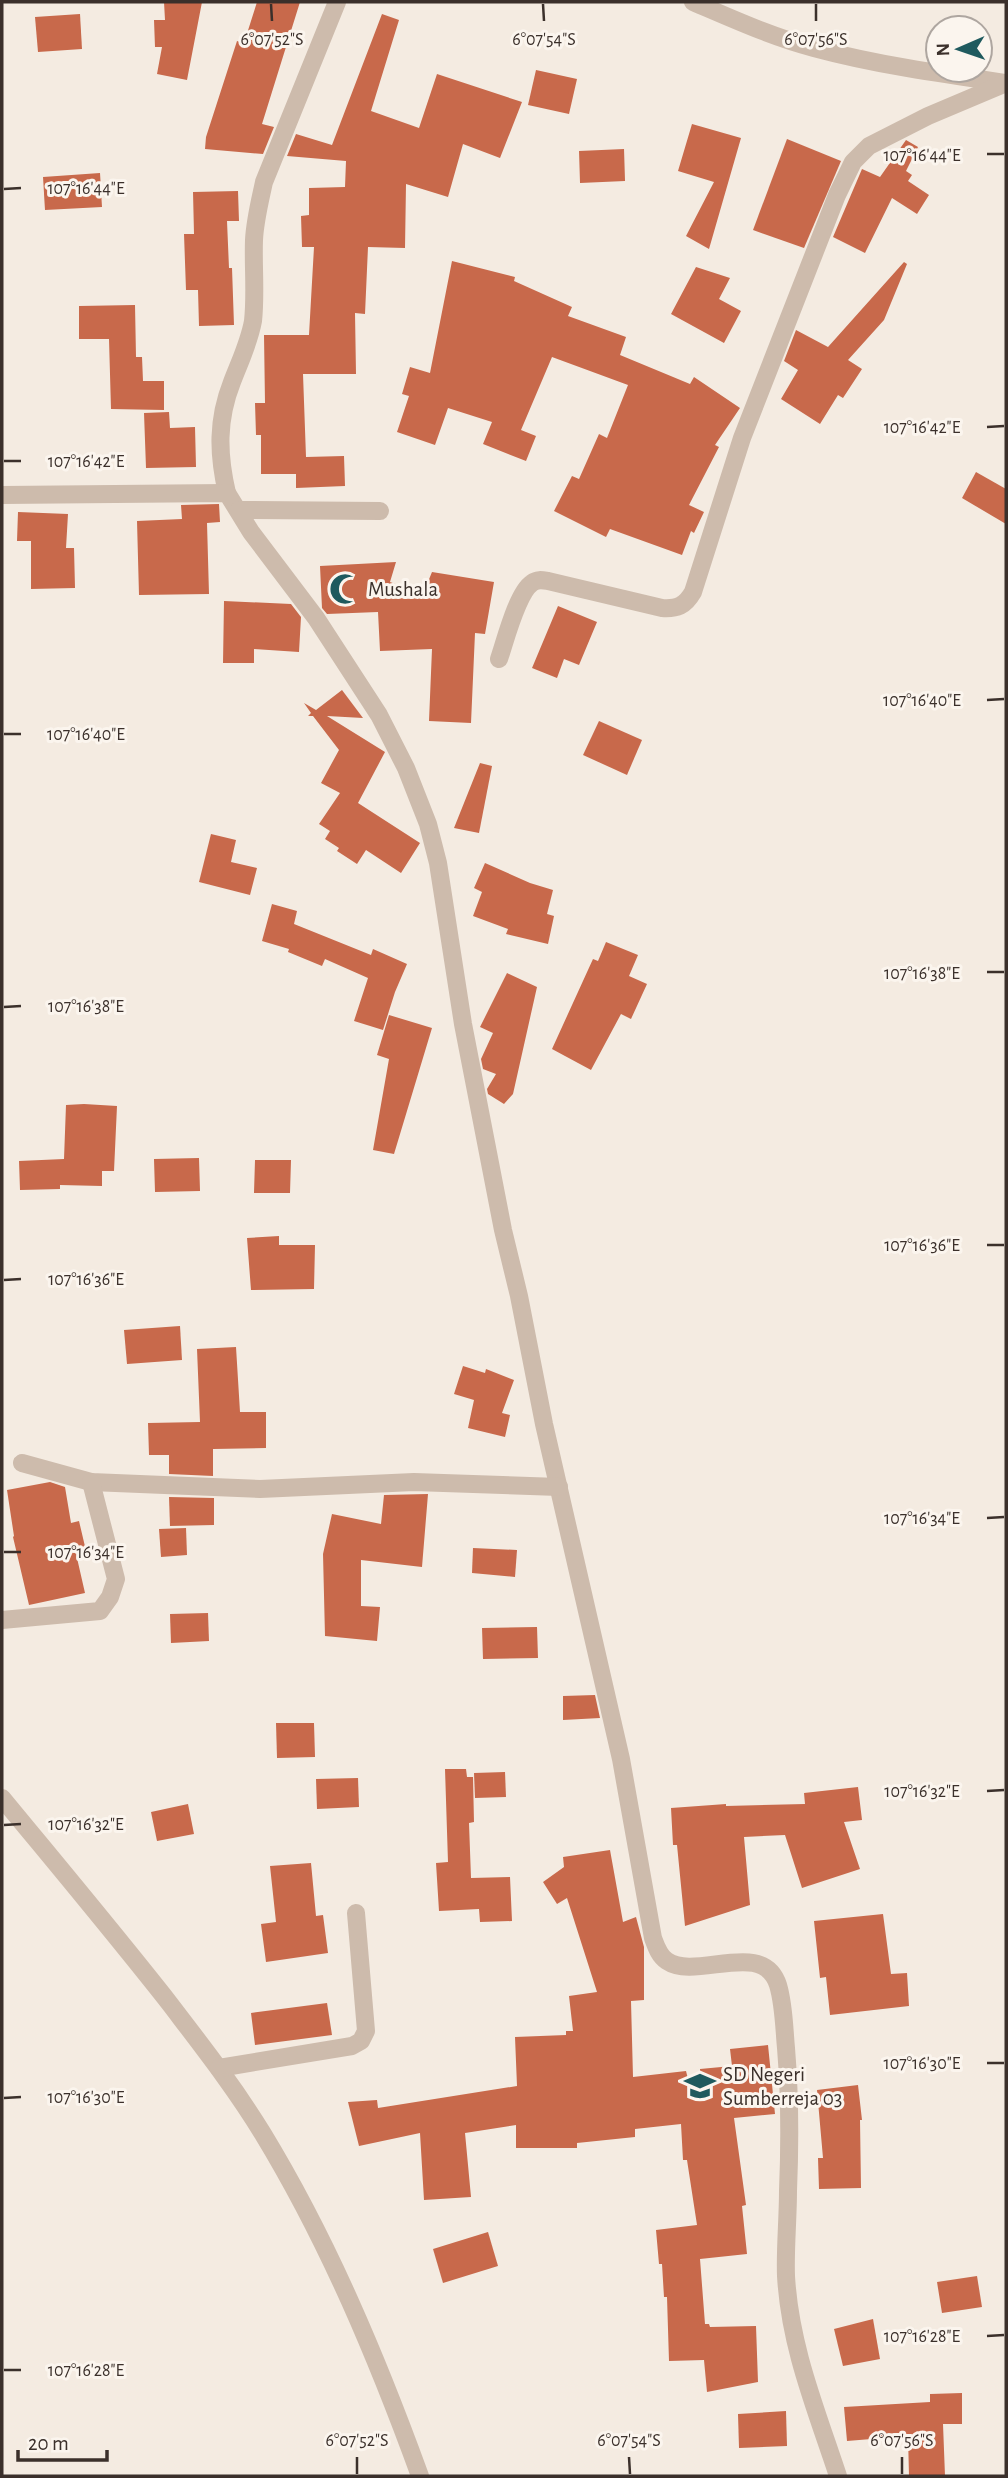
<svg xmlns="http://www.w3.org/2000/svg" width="1008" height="2478" font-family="'Alegreya Sans',sans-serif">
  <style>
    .building { fill: #c8694b }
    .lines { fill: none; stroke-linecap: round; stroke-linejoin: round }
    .street { stroke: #cdbbac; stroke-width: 18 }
    .ticks { fill: none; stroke: #3b302b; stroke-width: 2.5 }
    .labels { text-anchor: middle; stroke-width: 6; stroke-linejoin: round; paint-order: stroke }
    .poi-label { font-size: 21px; fill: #3b302b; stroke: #fbf5ee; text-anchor: start }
    .ticks-label { font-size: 18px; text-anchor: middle; fill: #3b302b; stroke: #fbf5ee; stroke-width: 6; stroke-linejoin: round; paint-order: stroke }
  </style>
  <rect width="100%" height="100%" fill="#f4ebe1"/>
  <g class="building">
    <polygon points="164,2 202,2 187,80 157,74 162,47 155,47 154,20 165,20"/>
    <polygon points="257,2 300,2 262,124 274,127 263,154 205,149 206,137 237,41 244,43"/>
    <polygon points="80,14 82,49 38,52 35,17"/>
    <polygon points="382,14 399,20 371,111 419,128 437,74 522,102 500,158 463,144 448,197 406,184 405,248 368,247 365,314 355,313 356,374 303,374 306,457 344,456 345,486 296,488 296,474 261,474 261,435 256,435 255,403 265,403 264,335 309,335 314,247 302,247 301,216 309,215 309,188 345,187 346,161 287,156 296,134 332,145"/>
    <polygon points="536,70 577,79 569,114 528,105"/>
    <polygon points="692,124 741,138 709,249 686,236 714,182 678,171"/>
    <polygon points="787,139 841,161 804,248 753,230"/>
    <polygon points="906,140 918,147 906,171 912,175 908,181 929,195 917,214 892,198 865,253 833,237 862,169 880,177"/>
    <polygon points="624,149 625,181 580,183 579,151"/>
    <polygon points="100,173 102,207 45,210 43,177"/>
    <polygon points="238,191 239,221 227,221 229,268 232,268 234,325 199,326 198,290 186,290 184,234 194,234 193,192"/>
    <polygon points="452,261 515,277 514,281 572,307 568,316 626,337 620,355 690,384 694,377 740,408 715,445 719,447 689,505 704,512 694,533 691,531 682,555 610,529 606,537 554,511 572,476 579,479 599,434 607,438 628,385 552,357 521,430 536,436 526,461 483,444 492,422 448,408 435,445 397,432 409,396 402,394 410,367 430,373"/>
    <polygon points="904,262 907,264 884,320 848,360 862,369 843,398 838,395 820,424 781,399 798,370 784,361 796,330 828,347"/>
    <polygon points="696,267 730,278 719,299 741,311 724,343 671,314"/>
    <polygon points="135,305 136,357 142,357 143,381 164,381 164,410 111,409 109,339 79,339 79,306"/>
    <polygon points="169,412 170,428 195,427 196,467 146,468 144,413"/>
    <polygon points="976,472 1006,489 1006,524 962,498"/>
    <polygon points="219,504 220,522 207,523 209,594 139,595 137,521 182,519 181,505"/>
    <polygon points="18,512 68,514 66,548 74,548 75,588 31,589 31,541 17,541"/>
    <polygon points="396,562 390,582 423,594 432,572 494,582 485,634 475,633 471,723 429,721 432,649 380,651 378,612 327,614 322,608 320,566"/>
    <polygon points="224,601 291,604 301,617 299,652 254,649 254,663 223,663"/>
    <polygon points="558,606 597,622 579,665 564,659 557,678 532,668"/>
    <polygon points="342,690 363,718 327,716 385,752 358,803 420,843 401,873 366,850 357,864 337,851 339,848 325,839 330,831 319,824 340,793 321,783 339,750 313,716 308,716 311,713 304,703 316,710"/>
    <polygon points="599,721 642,740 627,775 583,755"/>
    <polygon points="480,763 492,766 479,833 454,828"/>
    <polygon points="211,834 236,840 231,862 257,868 250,895 199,882"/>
    <polygon points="485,863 530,883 553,890 547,914 554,916 548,944 506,934 508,929 473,916 482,892 474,888"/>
    <polygon points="272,904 297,911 294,924 371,955 373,949 407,964 395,992 383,1030 354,1021 368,978 325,959 322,966 288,952 289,949 262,941"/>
    <polygon points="606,942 638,955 629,976 647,984 631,1019 621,1014 591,1070 552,1049 593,959 598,961"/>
    <polygon points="507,973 537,987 513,1094 504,1104 488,1094 487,1089 496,1074 483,1069 481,1059 493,1033 480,1027"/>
    <polygon points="389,1015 432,1028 394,1154 373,1150 389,1059 377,1055"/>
    <polygon points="84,1104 117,1106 114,1171 102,1171 102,1186 60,1185 60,1189 20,1190 19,1161 64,1159 66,1105"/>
    <polygon points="199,1158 200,1191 155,1192 154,1159"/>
    <polygon points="255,1160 291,1160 290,1193 254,1193"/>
    <polygon points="279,1236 279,1245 315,1245 314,1289 251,1290 247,1238"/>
    <polygon points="180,1326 182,1360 127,1364 124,1330"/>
    <polygon points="236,1347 240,1412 266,1412 266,1448 213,1449 213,1476 169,1474 169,1455 149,1455 148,1423 200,1422 197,1349"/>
    <polygon points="463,1366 485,1373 486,1369 514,1380 502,1413 510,1415 505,1437 468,1428 474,1400 454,1394"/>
    <polygon points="50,1482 65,1487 71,1523 79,1521 87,1555 77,1558 85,1593 29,1605 13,1537 14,1536 7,1490"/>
    <polygon points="428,1494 422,1567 361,1560 361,1606 380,1607 377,1641 325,1636 323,1554 332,1514 381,1524 384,1495"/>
    <polygon points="169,1497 214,1498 214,1525 170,1526"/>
    <polygon points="186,1528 187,1555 161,1557 159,1529"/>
    <polygon points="473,1548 517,1550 515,1577 472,1573"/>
    <polygon points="208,1613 209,1641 171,1643 170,1614"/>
    <polygon points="537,1627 538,1658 483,1659 482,1628"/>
    <polygon points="595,1695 600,1718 563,1720 563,1696"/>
    <polygon points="276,1723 314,1723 315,1757 277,1758"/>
    <polygon points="445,1769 466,1769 467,1777 473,1777 474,1822 469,1823 471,1878 510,1877 512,1921 480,1922 479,1909 439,1911 436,1863 448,1862"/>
    <polygon points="505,1772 506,1797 475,1798 474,1773"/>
    <polygon points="358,1778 359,1807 317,1809 316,1779"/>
    <polygon points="858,1787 862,1820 844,1822 860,1869 802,1888 785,1835 744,1837 750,1905 685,1926 677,1845 673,1845 671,1808 726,1804 726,1806 805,1804 804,1793"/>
    <polygon points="188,1804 194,1834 157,1841 151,1812"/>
    <polygon points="610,1850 623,1922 636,1917 644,1947 644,2000 631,2001 633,2077 686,2071 688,2079 700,2077 700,2069 732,2066 730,2049 768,2045 775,2114 734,2118 746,2205 742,2206 747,2254 700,2259 705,2324 709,2324 710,2327 756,2326 758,2382 707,2392 704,2360 669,2361 667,2297 664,2297 662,2264 659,2264 656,2230 697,2225 687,2160 683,2160 681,2124 635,2129 635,2137 577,2143 577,2148 516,2148 516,2125 465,2133 471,2197 424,2200 420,2133 359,2146 348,2102 377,2100 378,2108 517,2086 515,2037 566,2035 566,2031 573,2031 569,1996 597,1992 567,1898 557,1904 543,1882 564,1867 563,1857"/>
    <polygon points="311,1863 316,1916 323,1915 328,1953 266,1962 261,1924 276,1922 270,1866"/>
    <polygon points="883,1914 891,1974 907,1973 909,2006 830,2015 826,1977 820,1978 814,1921"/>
    <polygon points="327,2003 332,2035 255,2045 251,2013"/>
    <polygon points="858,2085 862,2120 860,2120 861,2188 819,2189 818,2158 823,2158 817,2090"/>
    <polygon points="488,2232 498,2266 443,2283 433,2249"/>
    <polygon points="977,2276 982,2307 942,2313 937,2282"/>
    <polygon points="873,2319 880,2359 843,2366 834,2329"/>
    <polygon points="962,2393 962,2424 943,2424 945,2476 909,2476 908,2436 847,2441 844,2407 930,2402 930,2394"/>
    <polygon points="786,2411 787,2446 739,2448 738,2414"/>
  </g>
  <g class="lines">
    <g class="street">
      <path d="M693 2C733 19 772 37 814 48 877 65 942 74 1006 83"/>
      <path d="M227 493C218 454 217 420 232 382 240 361 249 343 253 321 256 294 253 267 254 240 255 220 260 201 264 182L337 2"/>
      <path d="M2 495 227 493 251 532 316 618 379 715 406 768 428 824 438 863 463 1024 503 1230 519 1296 544 1424 621 1759 653 1938C656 1946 659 1956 667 1961 696 1981 763 1938 778 1985 784 2005 784 2027 786 2048 790 2096 790 2143 788 2191 788 2219 785 2248 786 2276 790 2347 816 2409 838 2476"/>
      <polyline points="239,510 380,511"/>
      <path d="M499 659C505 642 517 593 532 583 537 579 542 580 548 581L662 608C677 609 685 606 693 592L742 438 837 195 853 162 869 146 928 116 1006 83"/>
      <polyline points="22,1463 91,1482 260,1489 414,1482 559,1487"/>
      <polyline points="2,1620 100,1611 110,1597 116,1579 91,1482"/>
      <path d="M2 1798C58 1866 115 1934 170 2004 202 2046 235 2088 263 2134 328 2241 377 2358 420 2476"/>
      <polyline points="219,2068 352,2046 361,2041 366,2031 356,1913"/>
    </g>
  </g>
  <path class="ticks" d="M271 4 272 21M543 4 544 21M816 4V21M987 154H1004M4 189 21 188M987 427 1004 426M4 461H21M987 700 1004 699M4 734H21M987 972H1004M4 1007 21 1006M987 1245H1004M4 1280 21 1279M987 1518 1004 1517M4 1552H21M987 1791 1004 1790M4 1825 21 1824M987 2063H1004M4 2098 21 2097M987 2336 1004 2335M4 2370H21M357 2457V2474M629 2457 630 2474M902 2457V2474"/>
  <defs>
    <symbol id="mosque-bare" viewBox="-9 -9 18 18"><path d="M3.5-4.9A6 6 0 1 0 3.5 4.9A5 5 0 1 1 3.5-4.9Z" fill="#1f5a5e" stroke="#fbf5ee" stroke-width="2.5" paint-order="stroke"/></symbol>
    <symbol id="school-bare" viewBox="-9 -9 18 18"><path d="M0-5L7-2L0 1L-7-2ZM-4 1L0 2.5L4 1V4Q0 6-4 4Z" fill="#1f5a5e" stroke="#fbf5ee" stroke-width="2.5" paint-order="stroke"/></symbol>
  </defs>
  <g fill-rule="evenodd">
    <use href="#mosque-bare" x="323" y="567" width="44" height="44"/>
    <use href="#school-bare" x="678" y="2064" width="44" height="44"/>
  </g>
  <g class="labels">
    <g class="poi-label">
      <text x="368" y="596">Mushala</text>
      <text x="723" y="2081">SD Negeri<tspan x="723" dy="24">Sumberreja 03</tspan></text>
    </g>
  </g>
  <g class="ticks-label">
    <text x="272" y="45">6°07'52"S</text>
    <text x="544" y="45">6°07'54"S</text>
    <text x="816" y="45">6°07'56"S</text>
    <text x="922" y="161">107°16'44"E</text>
    <text x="86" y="194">107°16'44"E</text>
    <text x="922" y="433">107°16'42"E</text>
    <text x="86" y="467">107°16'42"E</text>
    <text x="922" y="706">107°16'40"E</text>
    <text x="86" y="740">107°16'40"E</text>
    <text x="922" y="979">107°16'38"E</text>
    <text x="86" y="1012">107°16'38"E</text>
    <text x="922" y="1251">107°16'36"E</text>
    <text x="86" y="1285">107°16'36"E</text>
    <text x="922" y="1524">107°16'34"E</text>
    <text x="86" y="1558">107°16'34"E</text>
    <text x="922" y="1797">107°16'32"E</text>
    <text x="86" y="1830">107°16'32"E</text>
    <text x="922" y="2069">107°16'30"E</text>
    <text x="86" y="2103">107°16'30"E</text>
    <text x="922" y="2342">107°16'28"E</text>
    <text x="86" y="2376">107°16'28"E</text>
    <text x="357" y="2446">6°07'52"S</text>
    <text x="629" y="2446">6°07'54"S</text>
    <text x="902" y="2446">6°07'56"S</text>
  </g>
  <rect width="1008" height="2478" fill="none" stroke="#3b302b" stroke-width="7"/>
  <g transform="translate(959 49) rotate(268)"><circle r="33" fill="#fbf5ee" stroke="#aea6a0" stroke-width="2"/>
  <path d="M0-5L12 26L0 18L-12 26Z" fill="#1f5a5e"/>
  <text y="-10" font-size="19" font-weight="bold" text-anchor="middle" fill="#3b302b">N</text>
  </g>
  <path d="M18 2450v10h89v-10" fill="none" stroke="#3b302b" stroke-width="3.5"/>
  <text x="28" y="2450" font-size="21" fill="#3b302b" stroke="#fbf5ee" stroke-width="5" paint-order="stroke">20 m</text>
</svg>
